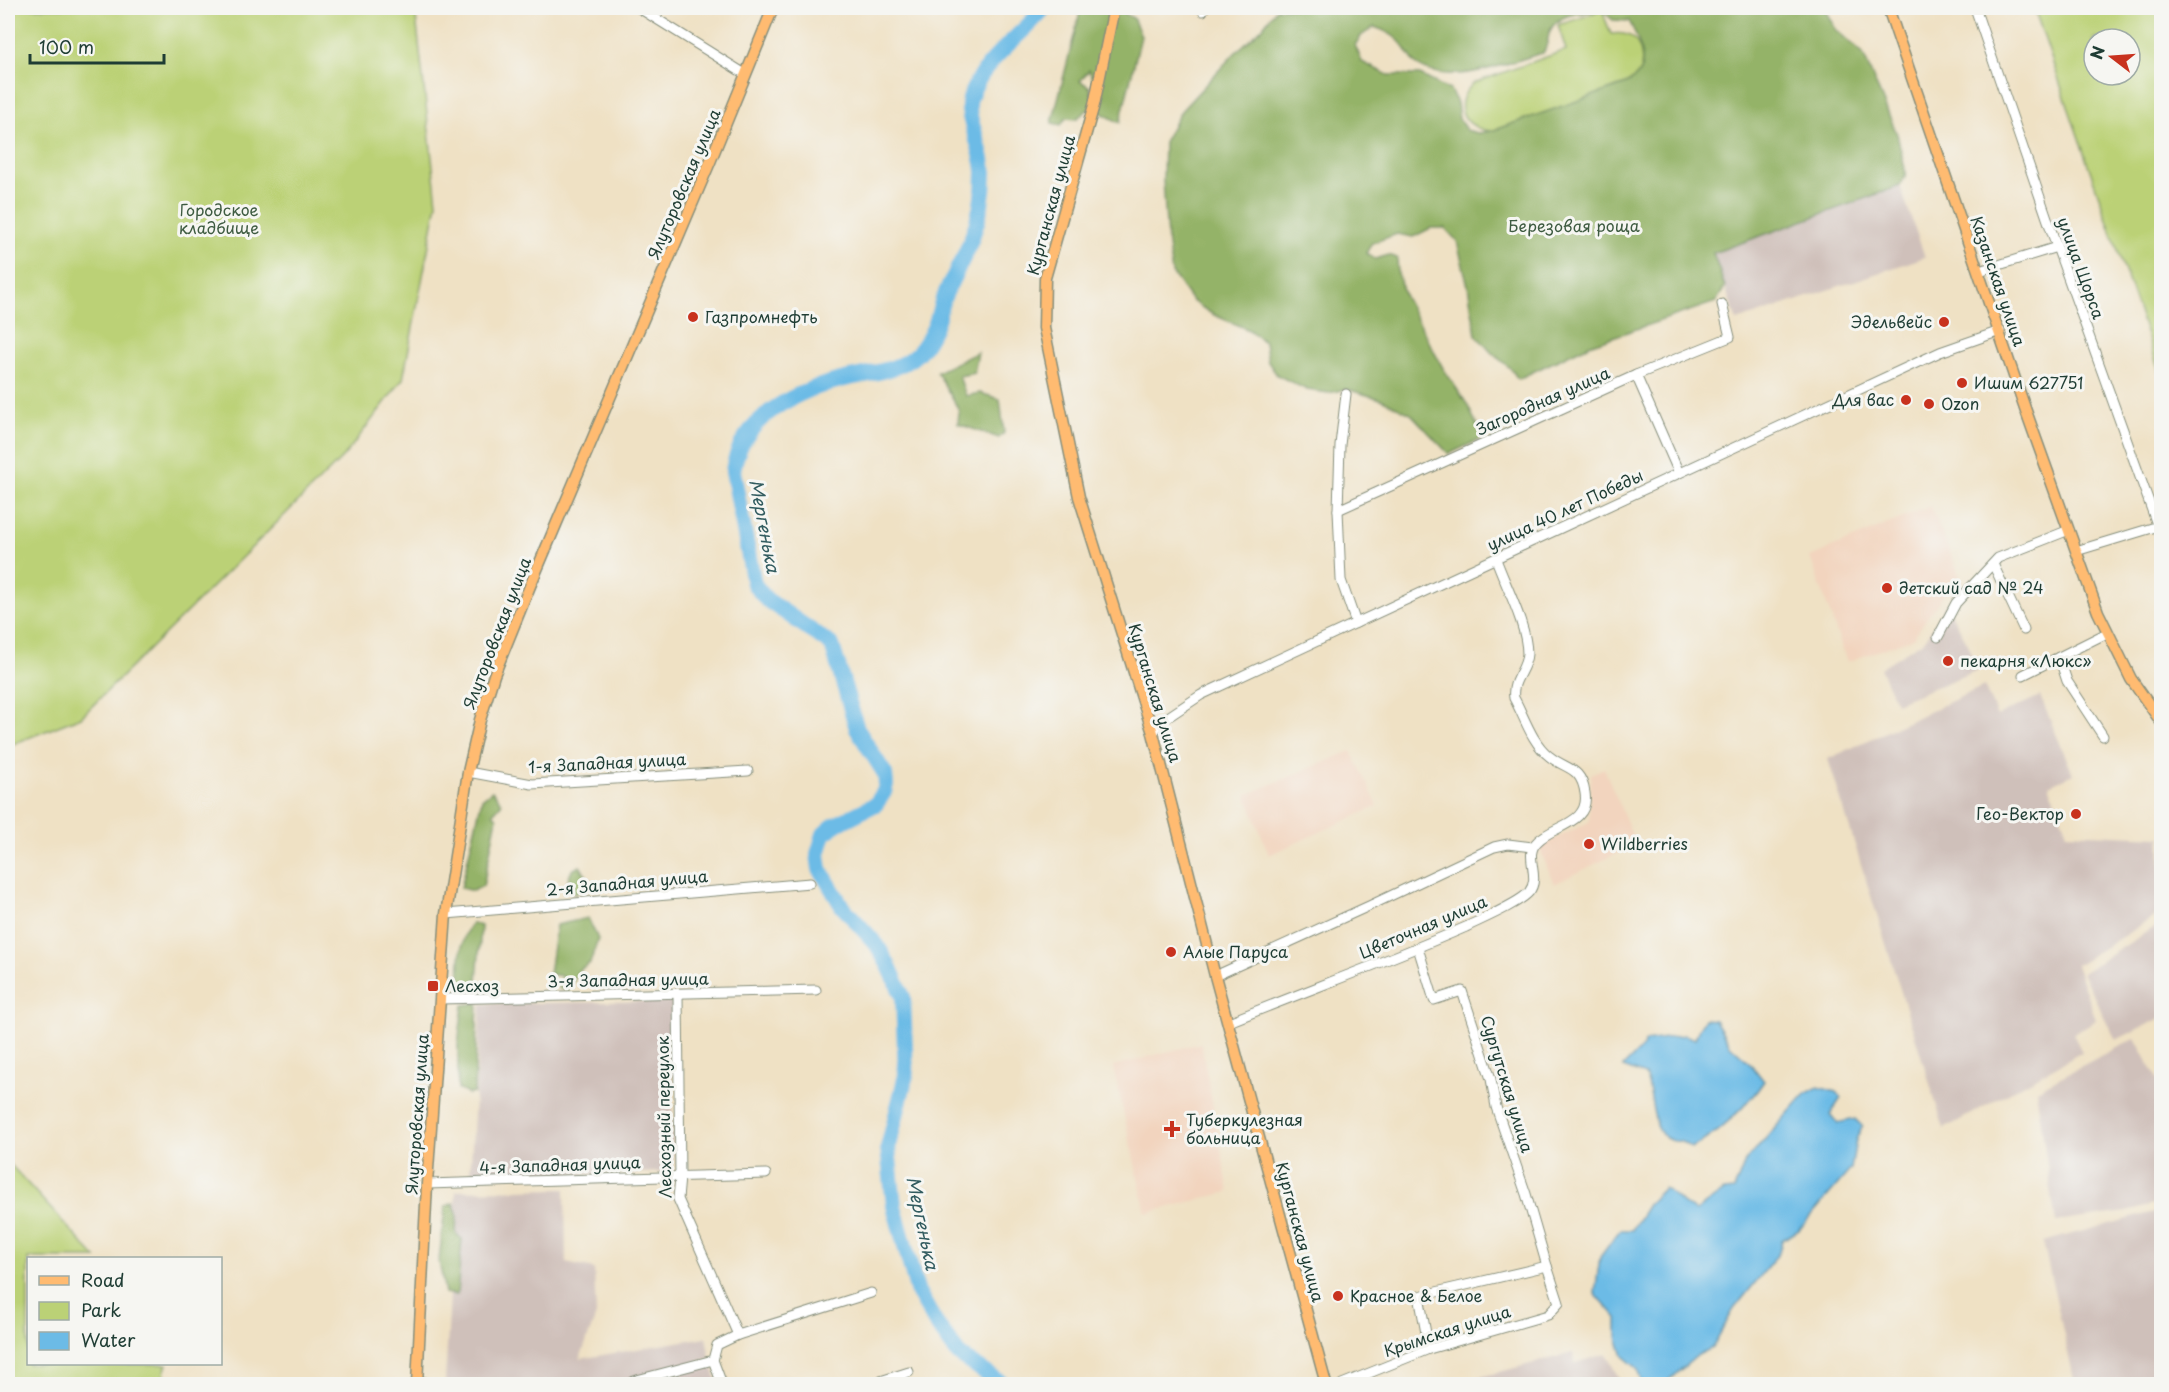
<svg xmlns="http://www.w3.org/2000/svg" width="2169" height="1392" font-family="'Playpen Sans',sans-serif">
  <style>
    .built { fill: #f2d4be }
    .industrial { fill: #cfc0ba }
    .green { fill: #bbd176; stroke: #6d8755; stroke-width: 1.5; fill-rule: evenodd }
    .forest { fill: #94b367; stroke: #5a784e; stroke-width: 1.5; fill-rule: evenodd }
    .water { fill: #6cbbe6; stroke: #467c8d; stroke-width: 1.5 }
    .lines { fill: none; stroke-linecap: round; stroke-linejoin: round }
    .river { stroke: #6cbbe6; stroke-width: 16 }
    .minor-casing { stroke: #878f7c; stroke-width: 11 }
    .major-casing { stroke: #878f7c; stroke-width: 13 }
    .minor { stroke: #fff; stroke-width: 9 }
    .major { stroke: #ffbb71; stroke-width: 10 }
    .poi-dot { fill: #c8321e; stroke: #f6f6f2; stroke-width: 2 }
    .labels { text-anchor: middle; stroke-width: 6; stroke-linejoin: round; paint-order: stroke }
    .street-label { font-size: 16px; fill: #1f3d34; stroke: #f6f6f2 }
    .park-label { font-size: 16px; fill: #3e5b41; stroke: #f6f6f2 }
    .poi-label { font-size: 16px; fill: #1f3d34; stroke: #f6f6f2; text-anchor: start }
    .water-label { font-size: 18px; font-style: italic; fill: #325c60; stroke: #f6f6f2 }
  </style>
  <rect width="100%" height="100%" fill="#f6f6f2"/>
  <filter id="ink" filterUnits="userSpaceOnUse"><feTurbulence type="fractalNoise" baseFrequency=".0167" numOctaves="2"/><feDisplacementMap in="SourceGraphic" scale="12" xChannelSelector="R" yChannelSelector="G"/><feConvolveMatrix kernelMatrix="1 2 1 2 8 2 1 2 1" color-interpolation-filters="sRGB"/></filter>
  <filter id="wash" filterUnits="userSpaceOnUse"><feTurbulence type="fractalNoise" baseFrequency=".008" numOctaves="4" result="noise"/><feDisplacementMap in="SourceGraphic" scale="24" xChannelSelector="R" yChannelSelector="G"/><feGaussianBlur stdDeviation="1.35" result="paint"/><feColorMatrix in="noise" values="0 0 0 0 0 0 0 0 0 0 0 0 0 0 0 0 0 1.4 0 .05"/><feComposite in="paint" operator="in"/></filter>
  <g filter="url(#wash)">
    <rect width="100%" height="100%" fill="#efe1c4"/>
    <g class="built">
      <polygon points="1931,506 1962,582 1943,595 1913,638 1847,662 1810,557"/>
      <polygon points="1351,751 1378,806 1269,855 1246,795"/>
      <polygon points="1604,768 1636,844 1554,884 1539,847 1589,822 1591,774"/>
      <polygon points="1201,1043 1229,1192 1146,1213 1113,1066"/>
    </g>
    <g class="industrial">
      <polygon points="1900,186 1925,257 1737,321 1713,253"/>
      <polygon points="1946,604 1969,646 1978,670 1896,703 1880,668 1925,640"/>
      <polygon points="1984,686 1997,716 2040,696 2073,774 2049,785 2067,833 2161,837 2161,913 2076,965 2096,1020 2073,1034 2082,1052 1944,1129 1828,759"/>
      <polygon points="2161,923 2161,1018 2116,1040 2082,973"/>
      <polygon points="672,1001 673,1172 470,1177 481,1004"/>
      <polygon points="2135,1038 2161,1086 2161,1203 2126,1212 2056,1222 2036,1090"/>
      <polygon points="565,1189 566,1263 594,1269 596,1315 580,1359 706,1337 710,1358 627,1384 454,1384 445,1382 456,1191"/>
      <polygon points="2161,1210 2161,1384 2075,1384 2043,1242"/>
      <polygon points="1573,1353 1575,1363 1606,1354 1622,1384 1453,1384"/>
      <polygon points="711,1363 718,1384 633,1384"/>
    </g>
    <g class="green">
      <polygon points="8,8 415,8 437,203 403,379 345,455 81,717 8,746"/>
      <path d="M2034 8H2161V376ZM2094 39H2130V75H2094Z"/>
      <path d="M1602 11 1611 34C1619 33 1628 33 1634 39 1642 48 1645 65 1637 75 1635 78 1630 81 1626 84L1491 131C1462 128 1451 103 1474 83L1566 50 1558 25Z"/>
      <polygon points="8,1162 96,1258 28,1258 28,1364 167,1364 164,1373 169,1384 8,1384"/>
    </g>
    <g class="forest">
      <polygon points="1081,8 1124,8 1122,12 1133,18 1141,36 1120,123 1096,110 1100,98 1089,70 1080,81 1090,87 1094,105 1076,119 1066,118 1061,125 1052,123"/>
      <path d="M1277 8H1824L1836 30 1863 54 1897 134 1906 174 1900 186 1713 253 1725 287 1716 302 1589 345 1518 379 1511 369 1491 352 1476 335 1468 286 1457 241 1445 228H1431L1413 237 1397 234 1372 243 1366 253 1375 259 1389 255 1397 258 1398 274 1405 297 1443 368 1467 404 1483 438 1449 454 1411 414 1381 399 1346 389 1329 393 1307 390 1277 375 1268 362 1265 343 1249 330 1212 314 1192 301 1172 273 1167 238 1163 180 1164 142 1181 111 1235 53 1262 28ZM1602 11 1613 20 1629 21C1636 34 1649 60 1638 74 1636 78 1630 81 1626 84L1491 131 1478 133 1466 130 1459 119 1457 103 1450 90 1420 75H1388L1362 62 1355 45 1361 36 1374 27C1390 32 1400 39 1409 54 1412 58 1414 63 1417 65 1452 88 1508 62 1543 53 1548 46 1547 38 1550 31 1559 11 1583 14 1602 11Z"/>
      <polygon points="978,352 974,373 959,376 966,396 980,393 1000,399 1004,433 999,438 958,424 959,410 937,372"/>
      <polygon points="492,791 502,803 493,813 497,818 483,886 473,891 461,888 482,799"/>
      <polygon points="580,866 592,884 582,886 575,895 568,880 572,870"/>
      <polygon points="588,918 598,939 590,963 579,970 568,992 558,988 562,976 549,974 556,925"/>
      <path d="M472 923 481 926 477 981 468 989 462 987C457 970 460 936 472 923Z"/>
      <polygon points="478,1003 474,1093 468,1094 458,1089 458,1045 463,1005"/>
      <polygon points="453,1203 457,1213 456,1234 462,1239 457,1295 445,1293 439,1261 445,1207"/>
    </g>
    <g class="water">
      <path d="M1705 1019 1715 1020 1730 1045 1750 1063 1764 1081C1749 1104 1716 1136 1691 1148L1680 1141C1648 1145 1655 1093 1645 1075L1623 1067 1642 1048 1646 1041 1685 1035 1695 1039 1700 1026Z"/>
      <path d="M1818 1087 1836 1092 1841 1098 1830 1115 1838 1123 1855 1119 1862 1126 1856 1140 1851 1169 1799 1230 1782 1240 1779 1253 1734 1309 1712 1348 1698 1355 1664 1384H1642L1637 1368 1623 1356 1617 1337V1318L1595 1293 1600 1257 1620 1230H1632L1649 1203 1664 1188C1676 1196 1683 1206 1696 1211L1724 1191 1734 1190 1745 1162 1805 1094Z"/>
    </g>
    <g class="lines">
      <path class="river" d="M1003 1384 959 1355 935 1322 917 1290 894 1206 888 1148 906 1075 903 997 890 968 877 945 842 906 820 869 818 854 824 834 833 826 876 804 884 792 886 784 885 774 857 729 832 645 766 599 754 584 733 471C741 415 800 389 849 378 873 373 908 369 923 347 928 340 933 331 936 323 939 315 940 305 944 297 952 278 964 259 971 240 979 219 984 194 984 173 984 149 964 116 970 98 982 60 1020 38 1044 8"/>
    </g>
  </g>
  <g filter="url(#ink)">
    <g class="lines">
      <defs>
        <g id="minor">
          <polyline points="639,8 745,74"/>
          <polyline points="1975,8 2057,247 2162,538"/>
          <polyline points="1203,11 1203,8"/>
          <polyline points="1979,271 2057,247"/>
          <polyline points="1636,375 1679,473"/>
          <polyline points="1346,394 1340,445 1338,510 1341,580 1356,623"/>
          <polyline points="1338,510 1636,375 1730,337 1722,304"/>
          <polyline points="2076,551 2162,525"/>
          <polyline points="1993,564 2024,630"/>
          <polyline points="1938,637 1956,603 1998,558 2069,530"/>
          <polyline points="2059,657 2067,681 2103,736"/>
          <polyline points="2023,675 2107,633"/>
          <polyline points="1153,733 1162,721 1201,695 1940,352 2000,331"/>
          <polyline points="468,772 532,784 748,771"/>
          <polyline points="446,914 810,883"/>
          <polyline points="1418,948 1434,1000 1462,991 1491,1079 1496,1107 1526,1194 1547,1266"/>
          <polyline points="1215,976 1369,906 1494,847 1508,844 1532,847"/>
          <polyline points="678,995 680,1177 678,1199 738,1335"/>
          <polyline points="440,999 816,990"/>
          <path d="M1229 1022C1308 990 1388 961 1466 927 1480 920 1520 903 1529 892 1542 876 1522 855 1538 841 1554 825 1590 824 1585 793 1581 766 1566 770 1549 756 1532 743 1524 716 1514 698 1511 680 1526 671 1527 654 1527 625 1506 587 1496 559"/>
          <polyline points="427,1184 766,1174"/>
          <polyline points="713,1360 722,1384"/>
          <polyline points="417,1380 433,1384"/>
          <polyline points="630,1384 633,1381 713,1360 717,1345 738,1335 871,1293"/>
          <polyline points="871,1384 909,1372"/>
          <polyline points="1342,1384 1429,1349 1548,1315 1559,1303 1547,1266 1419,1296 1429,1349"/>
        </g>
        <g id="major">
          <polyline points="1114,8 1094,105 1045,278 1044,328 1079,497 1153,733 1215,976 1326,1384"/>
          <polyline points="1888,8 2026,411 2098,612 2131,679 2162,723"/>
          <polyline points="417,1384 427,1184 446,914 468,772 480,720 494,675 530,586 710,162 773,8"/>
        </g>
      </defs>
      <use href="#minor" class="minor-casing"/>
      <use href="#major" class="major-casing"/>
      <use href="#minor" class="minor"/>
      <use href="#major" class="major"/>
    </g>
  </g>
  <g class="poi-dot">
    <circle cx="693" cy="317" r="6"/>
    <circle cx="1944" cy="322" r="6"/>
    <circle cx="1962" cy="383" r="6"/>
    <circle cx="1906" cy="400" r="6"/>
    <circle cx="1929" cy="404" r="6"/>
    <circle cx="1887" cy="588" r="6"/>
    <circle cx="1948" cy="661" r="6"/>
    <circle cx="2076" cy="814" r="6"/>
    <circle cx="1589" cy="844" r="6"/>
    <circle cx="1171" cy="952" r="6"/>
    <rect x="427" y="980" width="12" height="12" rx="3"/>
    <path d="M1169 1120h6v6h6v6h-6v6h-6v-6h-6v-6h6z"/>
    <circle cx="1338" cy="1296" r="6"/>
  </g>
  <g class="labels">
    <g class="street-label">
      <text transform="translate(684 184) rotate(-67)" y="6">Ялуторовская улица</text>
      <text transform="translate(1051 205) rotate(-75)" y="6">Курганская улица</text>
      <text transform="translate(2081 268) rotate(70)" y="6">улица Щорса</text>
      <text transform="translate(1998 281) rotate(71)" y="6">Казанская улица</text>
      <text transform="translate(1543 401) rotate(-24)" y="6">Загородная улица</text>
      <text transform="translate(1565 510) rotate(-25)" y="6">улица 40 лет Победы</text>
      <text transform="translate(497 633) rotate(-69)" y="6">Ялуторовская улица</text>
      <text transform="translate(1155 693) rotate(73)" y="6">Курганская улица</text>
      <text transform="translate(607 763) rotate(-3)" y="6">1-я Западная улица</text>
      <text transform="translate(627 883) rotate(-5)" y="6">2-я Западная улица</text>
      <text transform="translate(1423 927) rotate(-23)" y="6">Цветочная улица</text>
      <text transform="translate(628 980) rotate(-1)" y="6">3-я Западная улица</text>
      <text transform="translate(1507 1084) rotate(73)" y="6">Сургутская улица</text>
      <text transform="translate(417 1114) rotate(-86)" y="6">Ялуторовская улица</text>
      <text transform="translate(664 1117) rotate(-91)" y="6">Лесхозный переулок</text>
      <text transform="translate(560 1165) rotate(-2)" y="6">4-я Западная улица</text>
      <text transform="translate(1300 1232) rotate(75)" y="6">Курганская улица</text>
      <text transform="translate(1447 1331) rotate(-18)" y="6">Крымская улица</text>
    </g>
    <g class="park-label">
      <text x="219" y="216">Городское<tspan x="219" dy="18">кладбище</tspan></text>
      <text x="1574" y="232">Березовая роща</text>
    </g>
    <g class="poi-label">
      <text x="705" y="323">Газпромнефть</text>
      <text x="1932" y="328" text-anchor="end">Эдельвейс</text>
      <text x="1974" y="389">Ишим 627751</text>
      <text x="1894" y="406" text-anchor="end">Для вас</text>
      <text x="1941" y="410">Ozon</text>
      <text x="1899" y="594">детский сад № 24</text>
      <text x="1960" y="667">пекарня «Люкс»</text>
      <text x="2064" y="820" text-anchor="end">Гео-Вектор</text>
      <text x="1601" y="850">Wildberries</text>
      <text x="1183" y="958">Алые Паруса</text>
      <text x="445" y="992">Лесхоз</text>
      <text x="1186" y="1126">Туберкулезная<tspan x="1186" dy="18">больница</tspan></text>
      <text x="1350" y="1302">Красное &amp; Белое</text>
    </g>
    <g class="water-label">
      <text transform="translate(764 526) rotate(79)" y="6">Мергенька</text>
      <text transform="translate(922 1223) rotate(78)" y="6">Мергенька</text>
    </g>
  </g>
  <rect width="2169" height="1392" fill="none" stroke="#f6f6f2" stroke-width="30"/>
  <rect x="27" y="1257" width="195" height="108" fill="#f6f6f2" stroke="#a0aca6" stroke-width="1.5"/>
  <rect x="39" y="1276" width="30" height="9" fill="#ffbb71" stroke="#a0aca6" stroke-width="1.5"/>
  <text x="81" y="1287" font-size="18" fill="#1f3d34">Road</text>
  <rect x="39" y="1302" width="30" height="18" fill="#bbd176" stroke="#a0aca6" stroke-width="1.5"/>
  <text x="81" y="1317" font-size="18" fill="#1f3d34">Park</text>
  <rect x="39" y="1332" width="30" height="18" fill="#6cbbe6" stroke="#a0aca6" stroke-width="1.5"/>
  <text x="81" y="1347" font-size="18" fill="#1f3d34">Water</text>
  <g transform="translate(2112 57) rotate(287)"><circle r="28" fill="#f6f6f2" stroke="#a0aca6" stroke-width="1.5"/>
  <path d="M0-4.5L10 22L0 15L-10 22Z" fill="#c8321e"/>
  <text y="-9" font-size="16" font-weight="bold" text-anchor="middle" fill="#1f3d34">N</text>
  </g>
  <path d="M30 54v9h134v-9" fill="none" stroke="#1f3d34" stroke-width="3"/>
  <text x="39" y="54" font-size="18" fill="#1f3d34" stroke="#f6f6f2" stroke-width="4.5" paint-order="stroke">100 m</text>
</svg>
